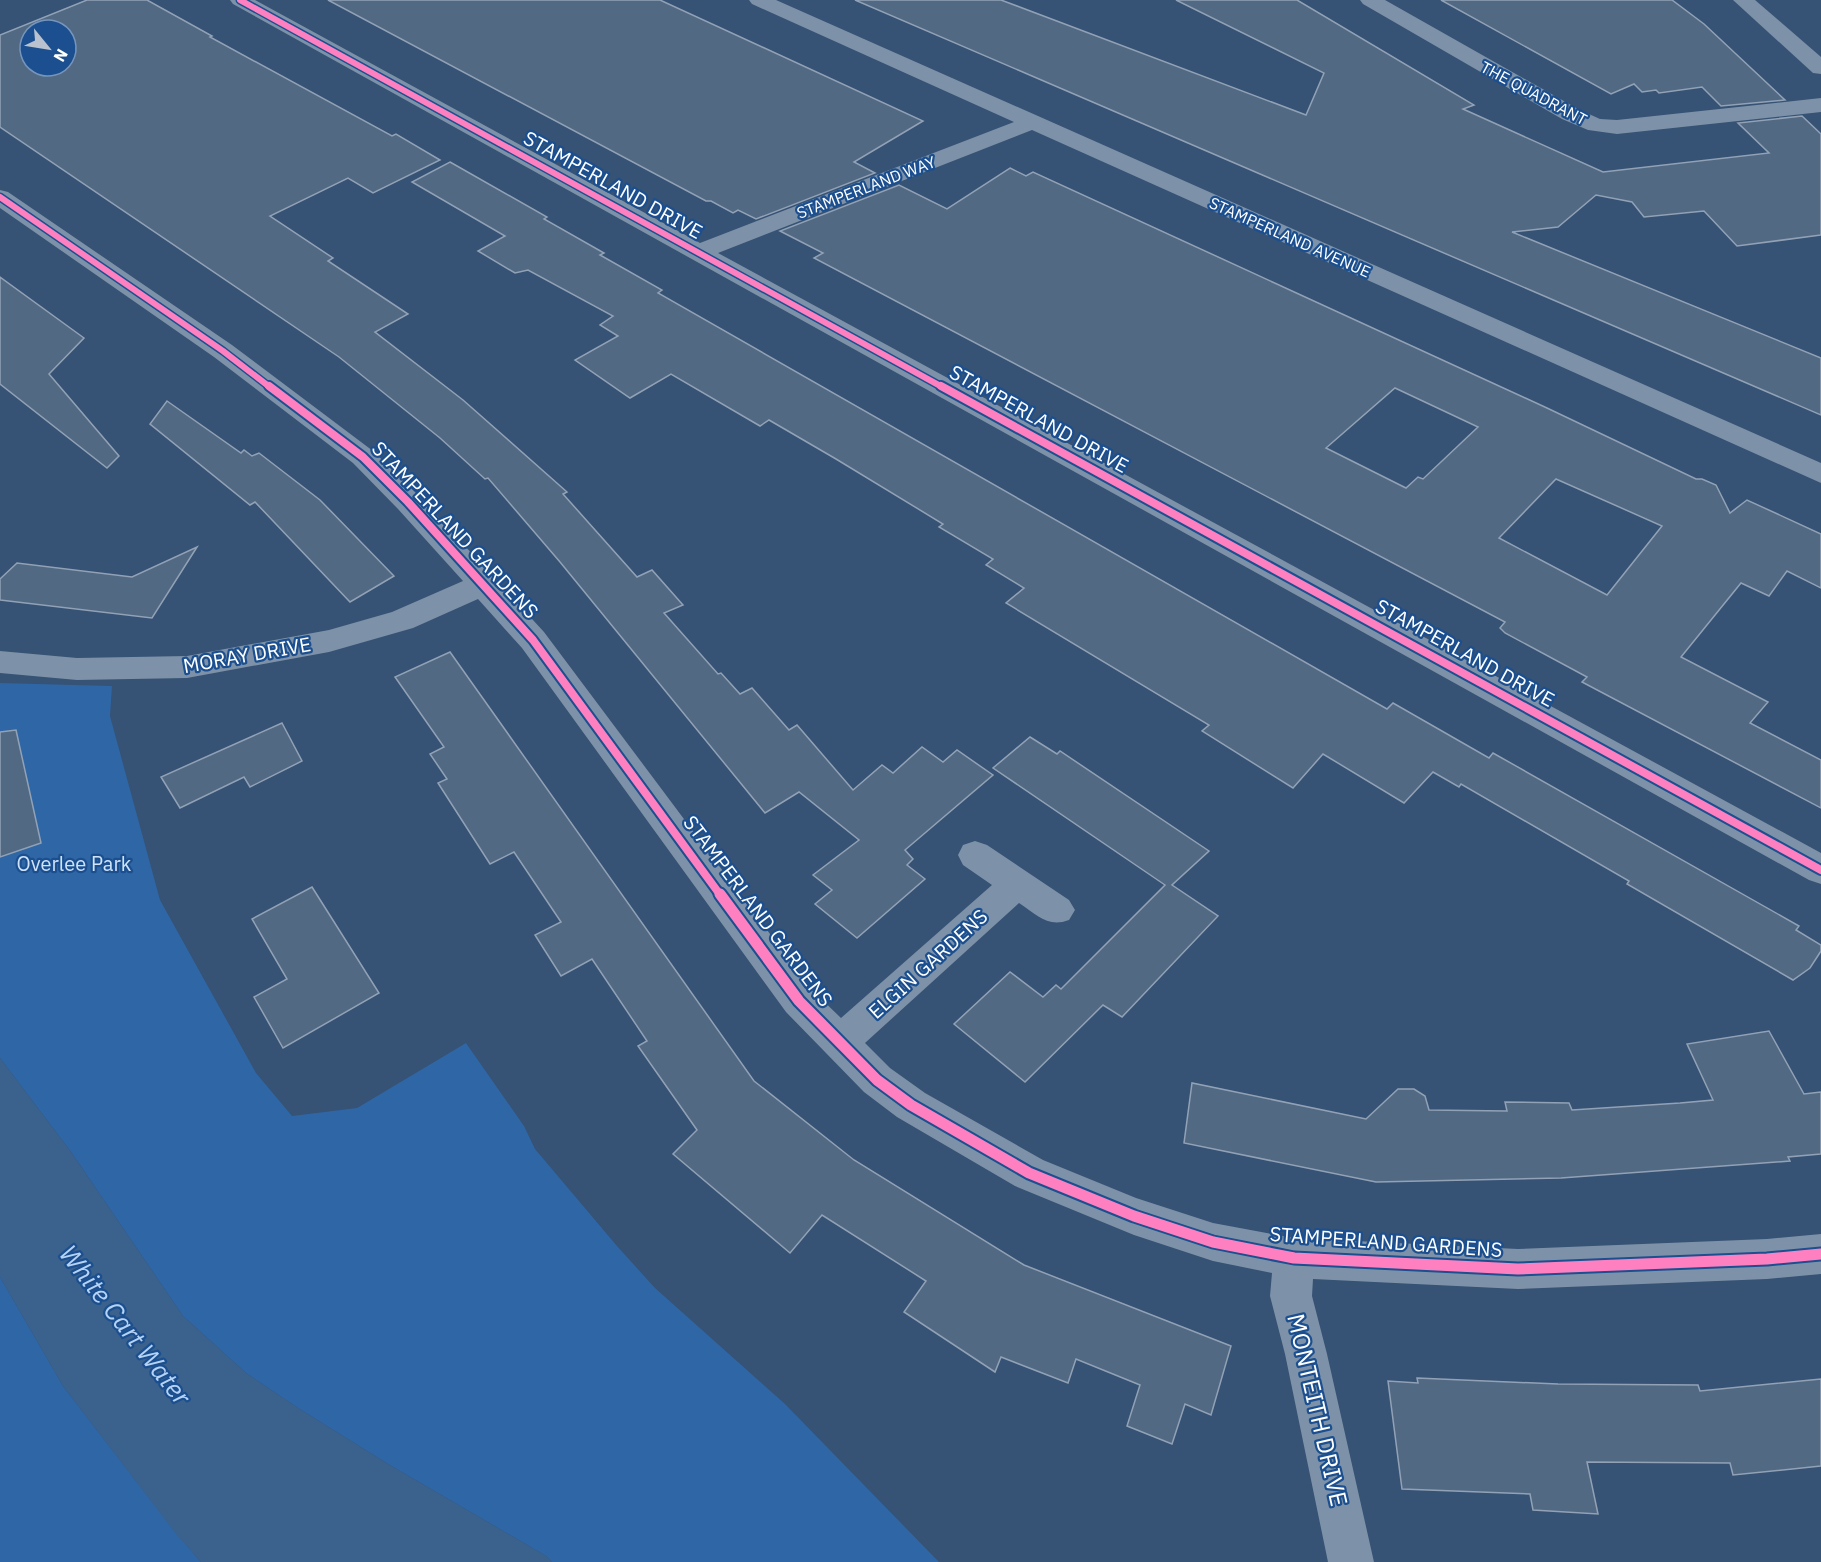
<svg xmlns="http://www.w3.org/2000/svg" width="1821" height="1562" font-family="'IBM Plex Sans',sans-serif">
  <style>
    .green { fill: #2f66a5 }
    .water { fill: #3b618d }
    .building { fill: #526984; stroke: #92a2b6; stroke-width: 1.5; fill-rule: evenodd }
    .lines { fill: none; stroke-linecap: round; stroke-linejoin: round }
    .minor { fill: #7d92a8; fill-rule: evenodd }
    .cycleway-far2-casing { stroke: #1b4f8f; stroke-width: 9 }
    .cycleway-far1-casing { stroke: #1b4f8f; stroke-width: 12 }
    .cycleway-casing { stroke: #1b4f8f; stroke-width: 15 }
    .cycleway-far2 { stroke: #ff80c0; stroke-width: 6 }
    .cycleway-far1 { stroke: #ff80c0; stroke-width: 8 }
    .cycleway { stroke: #ff80c0; stroke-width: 11 }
    .labels { text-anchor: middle; stroke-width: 4.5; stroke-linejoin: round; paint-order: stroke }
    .far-street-label { font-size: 16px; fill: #fff; stroke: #1b4f8f }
    .street-label { font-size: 20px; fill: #fff; stroke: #1b4f8f }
    .park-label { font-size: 20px; fill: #cfe3fa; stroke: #1b4f8f }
    .near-street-label { font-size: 24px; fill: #fff; stroke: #1b4f8f }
    .near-water-label { font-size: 26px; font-style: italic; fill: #b5d3f5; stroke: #1b4f8f }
  </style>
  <rect width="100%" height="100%" fill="#365274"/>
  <g class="green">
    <polygon points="0,683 112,686 110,716 160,900 256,1073 292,1116 357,1108 466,1043 524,1126 535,1149 617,1246 655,1288 785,1404 939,1562 552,1562 546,1556 388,1464 298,1408 246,1373 183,1316 71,1152 0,1058"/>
    <polygon points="0,1277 63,1386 177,1534 201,1562 0,1562"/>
  </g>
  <polygon class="water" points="0,1058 71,1152 183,1316 246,1373 298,1408 388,1464 546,1556 552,1562 201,1562 177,1535 63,1386 0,1277"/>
  <g class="building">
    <path d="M87 0H147L212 36 210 37 392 136 396 134 440 160 373 193 348 178 270 216 333 258 328 261 408 314 375 332 463 400 567 492 563 494 637 577 652 570 683 605 664 613 718 674 721 673 740 694 752 688 789 730 797 725 853 790 882 765 893 773 922 747 943 762 957 750 993 775 905 850 913 859 907 865 925 879 857 938 815 904 832 890 813 875 859 840 799 792 765 813 560 562 488 478 485 479 440 438 339 357 0 127V35ZM30 30H66V66H30Z"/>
    <polygon points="328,0 660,0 923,121 854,162 875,173 756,219 738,210 733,213 711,201 706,201"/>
    <polygon points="855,0 1001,0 1306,115 1324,73 1176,0 1297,0 1474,105 1463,109 1603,172 1769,153 1738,123 1802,116 1821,134 1821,235 1737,246 1704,211 1644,217 1632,202 1596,195 1558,227 1512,232 1821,358 1821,415"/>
    <polygon points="1441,0 1672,0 1704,24 1785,100 1721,106 1702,87 1659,93 1656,90 1642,92 1634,84 1611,94"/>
    <polygon points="450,162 547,217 544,219 604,253 600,255 662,290 658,293 1387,709 1393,703 1489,758 1493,753 1799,926 1796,930 1821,945 1821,951 1810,968 1793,980 1627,884 1629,881 1461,784 1459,787 1433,772 1404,803 1323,754 1293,788 1202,731 1209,725 1006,603 1024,588 986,565 993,559 939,527 943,524 836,459 769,420 760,426 671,374 630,398 575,360 618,336 600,325 613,316 528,270 515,273 478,251 505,236 412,182"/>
    <path d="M1010 168 1026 176 1033 172 1547 408 1696 479H1702L1716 485 1730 513 1747 500 1821 534V588L1787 571 1769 596 1741 583 1681 657 1768 702 1750 723 1821 760V808L1582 682 1587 677 1505 633 1500 628 1505 622 814 258 823 253 780 231 899 185 947 209ZM1395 388 1478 427 1423 479 1418 477 1406 488 1326 448ZM1556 479 1662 526 1607 595 1499 538Z"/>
    <polygon points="0,277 84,338 49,374 119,456 107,468 0,384"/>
    <polygon points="167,401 241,453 244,450 252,456 259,453 320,500 394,576 350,602 255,502 250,505 150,424"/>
    <polygon points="197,547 152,618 0,600 0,579 17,563 132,577"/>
    <polygon points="450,652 754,1081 854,1160 1024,1265 1231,1346 1211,1415 1185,1404 1172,1444 1127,1426 1140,1385 1076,1359 1068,1383 1001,1357 995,1372 904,1312 926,1281 822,1215 790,1253 673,1154 697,1130 638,1046 647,1041 592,959 561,976 535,935 561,922 514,852 490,864 438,783 447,779 430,754 444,747 395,677"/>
    <polygon points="282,723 302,761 250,787 244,777 180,808 161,777"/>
    <polygon points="16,730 41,843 0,857 0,732"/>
    <polygon points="1030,737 1057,754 1060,751 1209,851 1172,885 1218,916 1122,1017 1103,1005 1025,1082 954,1024 1010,972 1043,997 1056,985 1061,989 1165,885 993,768"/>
    <polygon points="312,887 379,993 283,1048 254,997 287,979 252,919"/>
    <polygon points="1769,1031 1804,1094 1821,1092 1821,1154 1788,1157 1790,1161 1561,1178 1376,1182 1184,1143 1192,1083 1366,1119 1398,1089 1414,1089 1425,1096 1429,1110 1507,1111 1505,1102 1569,1103 1572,1110 1680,1103 1713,1100 1687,1044"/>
    <polygon points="1417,1378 1558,1384 1698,1385 1700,1391 1821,1379 1821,1466 1733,1475 1730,1463 1587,1462 1598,1514 1533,1510 1530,1494 1402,1489 1388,1381 1418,1383"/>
  </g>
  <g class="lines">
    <g class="minor">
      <polygon points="230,0 255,0 700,243 1014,122 752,4 749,0 776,0 1821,463 1821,483 1032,130 718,253 1821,853 1821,884 1809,880 233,4"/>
      <polygon points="1360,0 1385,0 1578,109 1600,119 1617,120 1821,98 1821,112 1617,134 1588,130 1562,119 1363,4"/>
      <polygon points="1733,0 1755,0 1821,57 1821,74 1813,73"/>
      <path d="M0 190 8 192 232 345 373 451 418 495 544 632 812 990 841 1018 992 885 963 865 958 855 963 845 975 841 987 845 1069 900 1075 910 1069 920C1048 928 1037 915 1019 903L865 1043 890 1068 925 1093 1043 1160 1136 1198 1213 1223 1294 1238 1518 1249 1767 1239 1821 1234V1274L1767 1279 1518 1289 1313 1279 1312 1296 1327 1354 1374 1562H1328L1285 1354 1270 1296 1272 1273 1213 1261 1134 1235 1015 1186 897 1117 864 1092 786 1012 522 648 478 599 413 628 329 652 187 678 77 680 0 673V651L77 658 187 656 329 630 392 612 463 581 398 509 353 463 214 357 0 208Z"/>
    </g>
    <defs>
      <g id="cycleway-far2">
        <polyline points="240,0 944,388"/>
        <polyline points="0,197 223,351 271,388"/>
      </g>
      <g id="cycleway-far1">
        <polyline points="269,386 363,457 408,502 533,640 721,896"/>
        <polyline points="941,386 1821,870"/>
      </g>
      <polyline id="cycleway" points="720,894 799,1001 877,1080 911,1105 1029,1173 1134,1216 1213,1242 1294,1258 1518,1269 1767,1259 1821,1254"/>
    </defs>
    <use href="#cycleway-far2" class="cycleway-far2-casing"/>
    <use href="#cycleway-far1" class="cycleway-far1-casing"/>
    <use href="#cycleway" class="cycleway-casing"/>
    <use href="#cycleway-far2" class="cycleway-far2"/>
    <use href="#cycleway-far1" class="cycleway-far1"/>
    <use href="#cycleway" class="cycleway"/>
  </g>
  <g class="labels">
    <g class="far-street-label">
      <text transform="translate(1534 93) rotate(28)" y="6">THE QUADRANT</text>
      <text transform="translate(866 187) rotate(-21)" y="6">STAMPERLAND WAY</text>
      <text transform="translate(1290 237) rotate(24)" y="6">STAMPERLAND AVENUE</text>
    </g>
    <g class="street-label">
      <text transform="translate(613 185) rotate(29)" y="7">STAMPERLAND DRIVE</text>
      <text transform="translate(1039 419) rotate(29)" y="7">STAMPERLAND DRIVE</text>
      <text transform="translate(455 530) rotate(47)" y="7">STAMPERLAND GARDENS</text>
      <text transform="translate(1465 653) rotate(29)" y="7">STAMPERLAND DRIVE</text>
      <text transform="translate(247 655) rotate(-10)" y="7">MORAY DRIVE</text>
      <text transform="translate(758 911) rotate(53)" y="7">STAMPERLAND GARDENS</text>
      <text transform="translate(928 964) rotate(-42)" y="7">ELGIN GARDENS</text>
      <text transform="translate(1386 1242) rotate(4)" y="7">STAMPERLAND GARDENS</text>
    </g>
    <g class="park-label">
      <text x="74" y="871">Overlee Park</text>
    </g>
    <g class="near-street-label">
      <text transform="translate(1317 1410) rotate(77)" y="8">MONTEITH DRIVE</text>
    </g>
    <g class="near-water-label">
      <text transform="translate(125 1325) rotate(52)" y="9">White Cart Water</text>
    </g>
  </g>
  <g transform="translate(48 48) rotate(120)"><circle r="28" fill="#1b4f8f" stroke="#7695bc" stroke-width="1.5"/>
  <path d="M0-4.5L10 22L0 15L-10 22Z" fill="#b9c2ce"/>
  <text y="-9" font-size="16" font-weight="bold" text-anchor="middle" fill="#ffffff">N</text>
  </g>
</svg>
